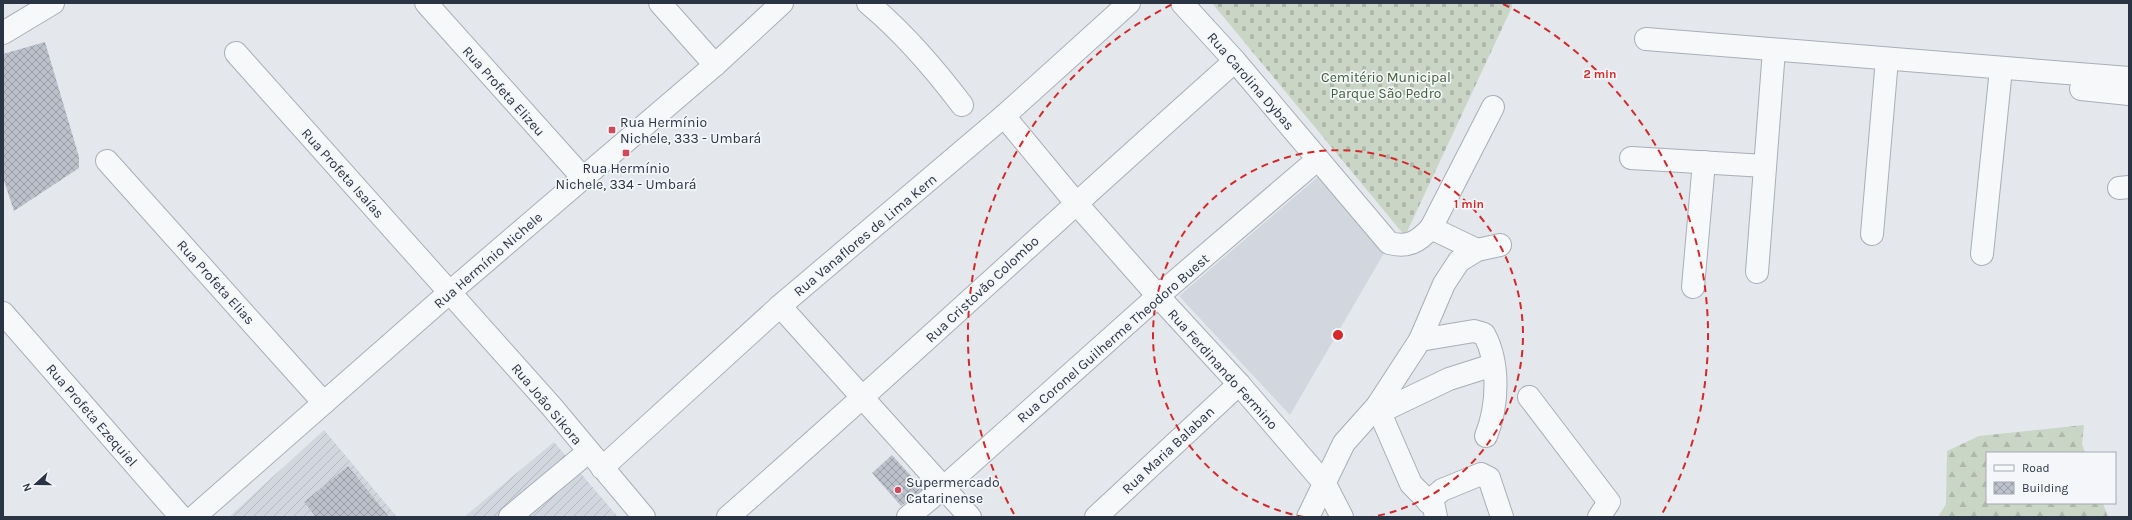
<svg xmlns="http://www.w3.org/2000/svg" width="2132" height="520" font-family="Karla,sans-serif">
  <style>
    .built { fill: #d2d6de }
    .industrial { fill: url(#industrial-furrows) }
    .forest { fill: url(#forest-firs) }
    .cemetery { fill: url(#cemetery-stones) }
    .building { fill: url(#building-cross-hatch) }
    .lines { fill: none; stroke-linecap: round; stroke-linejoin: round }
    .minor-casing { stroke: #a9aeb7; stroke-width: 24 }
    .minor { stroke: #f7f8fa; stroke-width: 22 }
    .ring { fill: none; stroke: #d62828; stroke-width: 2; stroke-dasharray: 7 5 }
    .poi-dot { fill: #d1495b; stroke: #f4f6f9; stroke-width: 1.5 }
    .labels { text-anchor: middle; stroke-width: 3.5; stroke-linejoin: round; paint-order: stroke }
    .park-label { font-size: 14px; fill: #3f6138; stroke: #f4f6f9 }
    .street-label { font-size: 14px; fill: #2b3445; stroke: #f4f6f9 }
    .poi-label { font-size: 14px; fill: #2b3445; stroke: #f4f6f9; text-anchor: start }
    .centre { fill: #d62828; stroke: #f4f6f9; stroke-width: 2 }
    .ring-label { font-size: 12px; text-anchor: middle; font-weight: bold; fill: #d62828; stroke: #f4f6f9; stroke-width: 3.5; stroke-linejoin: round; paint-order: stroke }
  </style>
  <defs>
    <pattern id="industrial-furrows" width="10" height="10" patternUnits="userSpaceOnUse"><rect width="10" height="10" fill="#d2d6de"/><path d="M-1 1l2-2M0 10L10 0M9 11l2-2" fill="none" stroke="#b4b8c0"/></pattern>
    <pattern id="forest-firs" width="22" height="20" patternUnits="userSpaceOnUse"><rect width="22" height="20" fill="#c9d6c5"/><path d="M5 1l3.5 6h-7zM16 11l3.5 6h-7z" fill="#adb8ab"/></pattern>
    <pattern id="cemetery-stones" width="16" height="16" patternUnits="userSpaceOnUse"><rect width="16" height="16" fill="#c9d6c5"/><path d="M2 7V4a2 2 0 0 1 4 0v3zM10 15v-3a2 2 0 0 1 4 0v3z" fill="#adb8ab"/></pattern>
    <pattern id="building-cross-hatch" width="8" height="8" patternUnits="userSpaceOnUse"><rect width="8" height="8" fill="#bbc0ca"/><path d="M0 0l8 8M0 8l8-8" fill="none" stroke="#989da6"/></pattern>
  </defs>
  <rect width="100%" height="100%" fill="#e4e7ec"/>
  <polygon class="built" points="1319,176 1384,253 1290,415 1179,296"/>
  <g class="industrial">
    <polygon points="324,430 397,517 229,517"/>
    <polygon points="554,442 618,517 464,517"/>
  </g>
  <polygon class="forest" points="2084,425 2082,444 2085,453 1987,453 1987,503 2103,503 2108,517 1938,517 1946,504 1947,451 1979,436"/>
  <polygon class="cemetery" points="1212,3 1512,3 1512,7 1405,236"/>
  <g class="building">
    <polygon points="45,42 79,157 79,168 14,211 3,178 3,54"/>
    <polygon points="892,455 923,489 901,506 872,473"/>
    <polygon points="348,466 389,517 316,517 304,502"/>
  </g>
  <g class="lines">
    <defs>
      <g id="minor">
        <polyline points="426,3 583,178"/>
        <polyline points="660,3 715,65"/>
        <path d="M868 3C904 33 934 68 962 105"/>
        <path d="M1182 3 1235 61 1389 243C1408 248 1418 242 1431 228L1477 250"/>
        <polyline points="3,33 53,3"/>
        <polyline points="1646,39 2129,78"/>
        <polyline points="236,53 552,407 644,517"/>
        <polyline points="2081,89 2129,94"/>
        <polyline points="1004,116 1076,203 1158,296 1239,384 1325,484 1342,517"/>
        <polyline points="1631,158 1765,166"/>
        <polyline points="107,161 324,403"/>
        <polyline points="2119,188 2129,187"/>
        <polyline points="1431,228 1493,107"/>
        <polyline points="1872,234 1887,59"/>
        <polyline points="1982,254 2001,69"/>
        <polyline points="1757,272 1774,50"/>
        <polyline points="1693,287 1704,162"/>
        <polyline points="780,306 970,517"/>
        <polyline points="3,313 181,517"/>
        <path d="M1420 340 1474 331 1484 334C1500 363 1498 406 1486 436"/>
        <polyline points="1529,397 1609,502 1599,517"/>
        <polyline points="1377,406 1411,484 1434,507 1436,517"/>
        <polyline points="1380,412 1449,379 1493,365"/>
        <polyline points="602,468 780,306 1004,116 1129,3"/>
        <polyline points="1428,502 1442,490 1481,474 1489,478 1502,517"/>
        <polyline points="194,517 450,292 715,65 782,3"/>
        <polyline points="510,517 588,452"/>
        <path d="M728 517C899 367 1065 212 1235 61"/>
        <polyline points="908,517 943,488 1158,296 1318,159"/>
        <polyline points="1096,517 1239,384"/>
        <polyline points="1308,517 1344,443 1377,406 1420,340 1444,284 1459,261 1477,250 1500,245"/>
      </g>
    </defs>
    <use href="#minor" class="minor-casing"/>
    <use href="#minor" class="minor"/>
  </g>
  <g class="ring">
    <path d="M1304 517A185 185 0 1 1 1372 517"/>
    <path d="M1014 514A370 370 0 0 1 1173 4M1503 4A370 370 0 0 1 1662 514"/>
  </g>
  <g class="poi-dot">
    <rect x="608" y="126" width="8" height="8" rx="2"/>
    <rect x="622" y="149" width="8" height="8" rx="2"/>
    <circle cx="898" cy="490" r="4"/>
  </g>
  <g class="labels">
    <g class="park-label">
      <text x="1386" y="82">Cemitério Municipal<tspan x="1386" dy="16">Parque São Pedro</tspan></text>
    </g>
    <g class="street-label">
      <text transform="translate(1251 81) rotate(49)" y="5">Rua Carolina Dybas</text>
      <text transform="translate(504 91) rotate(48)" y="5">Rua Profeta Elizeu</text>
      <text transform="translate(343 173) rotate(48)" y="5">Rua Profeta Isaías</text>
      <text transform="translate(865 235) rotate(-40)" y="5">Rua Vanaflores de Lima Kern</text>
      <text transform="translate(488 260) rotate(-41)" y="5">Rua Hermínio Nichele</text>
      <text transform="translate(216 282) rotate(48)" y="5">Rua Profeta Elias</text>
      <text transform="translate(982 289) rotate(-43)" y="5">Rua Cristovão Colombo</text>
      <text transform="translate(1113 338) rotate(-41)" y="5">Rua Coronel Guilherme Theodoro Buest</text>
      <text transform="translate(1223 369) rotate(48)" y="5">Rua Ferdinando Fermino</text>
      <text transform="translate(547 404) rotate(50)" y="5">Rua João Sikora</text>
      <text transform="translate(92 415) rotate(49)" y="5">Rua Profeta Ezequiel</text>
      <text transform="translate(1168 450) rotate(-43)" y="5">Rua Maria Balaban</text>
    </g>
    <g class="poi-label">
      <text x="620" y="127">Rua Hermínio<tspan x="620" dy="16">Nichele, 333 - Umbará</tspan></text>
      <text x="626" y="173" text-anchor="middle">Rua Hermínio<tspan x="626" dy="16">Nichele, 334 - Umbará</tspan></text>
      <text x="906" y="487">Supermercado<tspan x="906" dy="16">Catarinense</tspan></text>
    </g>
  </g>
  <circle cx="1338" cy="335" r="6" class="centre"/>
  <g class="ring-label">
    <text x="1600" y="78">2 min</text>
    <text x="1469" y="208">1 min</text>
  </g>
  <rect width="2132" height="520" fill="none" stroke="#2b3445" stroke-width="8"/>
  <rect x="1986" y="452" width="130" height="52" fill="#f4f6f9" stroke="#a4a8b1"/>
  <rect x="1994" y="465" width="20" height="6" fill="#f7f8fa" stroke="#a4a8b1"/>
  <text x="2022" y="472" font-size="12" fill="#2b3445">Road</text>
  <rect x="1994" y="482" width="20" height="12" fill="url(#building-cross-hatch)" stroke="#a4a8b1"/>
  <text x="2022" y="492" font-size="12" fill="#2b3445">Building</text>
  <g transform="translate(36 484) rotate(249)" stroke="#f4f6f9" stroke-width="3" paint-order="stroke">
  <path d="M0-3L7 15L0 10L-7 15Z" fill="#2b3445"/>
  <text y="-6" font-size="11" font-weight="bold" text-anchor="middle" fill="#2b3445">N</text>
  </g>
</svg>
